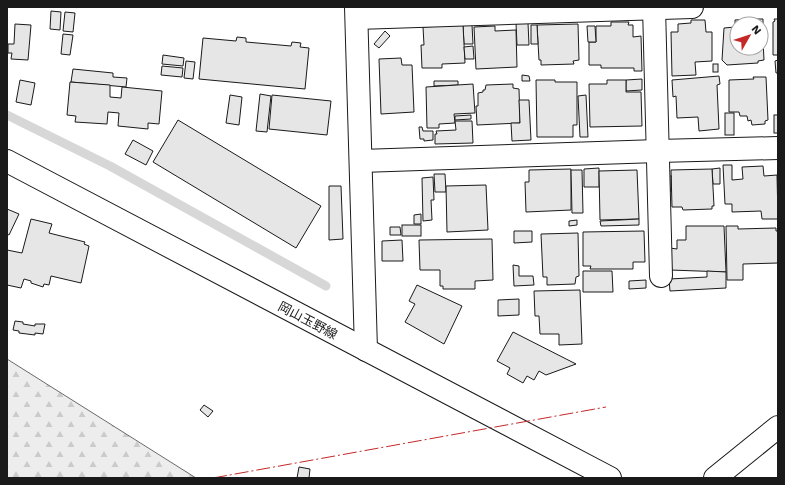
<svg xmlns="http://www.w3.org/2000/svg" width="785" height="485" font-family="'Work Sans','Noto Sans JP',sans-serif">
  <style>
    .forest { fill: url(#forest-firs); stroke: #6a6a6a }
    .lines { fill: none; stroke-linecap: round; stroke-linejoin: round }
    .stream { stroke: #d7d7d7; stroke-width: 9 }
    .building { fill: #e6e6e6; stroke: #1a1a1a }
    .minor-casing { stroke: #1a1a1a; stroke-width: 24 }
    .tertiary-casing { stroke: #1a1a1a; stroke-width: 24 }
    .primary-casing { stroke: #1a1a1a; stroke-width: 24 }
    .minor { stroke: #fff; stroke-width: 22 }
    .tertiary { stroke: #fff; stroke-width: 22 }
    .primary { stroke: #fff; stroke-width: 22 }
    .power { stroke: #c62828; stroke-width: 1; stroke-dasharray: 14 3 2 3; stroke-linecap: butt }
    .labels { text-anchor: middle; stroke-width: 3; stroke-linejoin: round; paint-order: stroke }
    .street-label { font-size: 13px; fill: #1a1a1a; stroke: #fff }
  </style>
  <defs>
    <pattern id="forest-firs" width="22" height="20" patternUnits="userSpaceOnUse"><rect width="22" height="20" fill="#ededed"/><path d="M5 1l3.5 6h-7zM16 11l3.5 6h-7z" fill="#cbcbcb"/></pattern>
  </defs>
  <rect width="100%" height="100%" fill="#fff"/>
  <polygon class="forest" points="7,359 196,478 7,478"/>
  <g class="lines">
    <polyline class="stream" points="7,115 110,166 326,286"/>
  </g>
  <g class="building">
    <polygon points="51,11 61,12 60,30 50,29"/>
    <polygon points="65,12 75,13 73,32 63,31"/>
    <polygon points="750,19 750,24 737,24 737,48 761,48 761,40 763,40 764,60 758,61 758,63 727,65 722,60 724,28 735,27 735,20"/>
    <polygon points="751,19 763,19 763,40 761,40 761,24 751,24"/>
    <polygon points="774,19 778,19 778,55 773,55 773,22 775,21"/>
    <polygon points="691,20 705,20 706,32 712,32 712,61 695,62 696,75 672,76 671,32 678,32 678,24 691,23"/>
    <polygon points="611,22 629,22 628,25 633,25 633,37 641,36 642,71 634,71 634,68 601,68 601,65 589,65 589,42 596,42 596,26 611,26"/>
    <polygon points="516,23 528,23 529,45 517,45"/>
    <polygon points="15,24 31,25 28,60 11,59 12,53 8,53 8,44 14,44"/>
    <polygon points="578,24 579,60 573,61 574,64 541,65 541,60 539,60 537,25"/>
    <polygon points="463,25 472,25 473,44 464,44"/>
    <polygon points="463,25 465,63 442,64 442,68 422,68 421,45 424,45 423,27"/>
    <polygon points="531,25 537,25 538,44 531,44"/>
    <polygon points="495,26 495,31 516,30 517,67 476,69 474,27"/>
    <polygon points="587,26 595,26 596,42 588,42"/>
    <polygon points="385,31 390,36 379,48 374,44"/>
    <polygon points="63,34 73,35 70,55 61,54"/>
    <polygon points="237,37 246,38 246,42 291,46 292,42 301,43 300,47 309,48 305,89 199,79 203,38 236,41"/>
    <polygon points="473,46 474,59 465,59 464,47"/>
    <polygon points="163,55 184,58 183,66 162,64"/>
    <polygon points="401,58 402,65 412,65 414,112 381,114 379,59"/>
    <polygon points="778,60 778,73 776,73 775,61"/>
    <polygon points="186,61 195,62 193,79 184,78"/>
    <rect x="713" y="64" width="5" height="8"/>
    <polygon points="162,66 183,68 182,77 161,75"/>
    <polygon points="73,69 113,73 113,77 127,78 126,87 71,82"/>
    <polygon points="522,75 529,76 530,81 522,81"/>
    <polygon points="719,76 720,84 717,85 719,129 699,131 698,117 677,118 676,96 673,97 672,80"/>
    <polygon points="753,77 766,77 768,120 765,121 765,124 752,125 751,120 748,121 747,116 740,116 739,112 729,112 729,80 754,79"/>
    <polygon points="642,79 642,90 626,91 626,80"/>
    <polygon points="20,80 35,83 31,105 16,102"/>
    <polygon points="536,80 555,80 555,82 577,82 577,125 573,125 573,137 537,137"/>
    <polygon points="607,80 626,80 626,92 641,92 642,126 590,127 589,84 607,84"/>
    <polygon points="434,81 458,81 458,85 434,86"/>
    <polygon points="70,82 110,85 110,97 121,98 122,87 162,91 159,124 148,123 148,129 118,126 119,113 108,112 107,124 75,122 76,116 67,115"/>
    <polygon points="473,84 475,113 454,114 455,123 439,124 439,128 427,128 426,87"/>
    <polygon points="513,84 513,88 519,89 520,123 477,125 476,106 478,106 478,93 483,92 483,90 485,90 486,85"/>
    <polygon points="260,94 271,96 267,132 256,131"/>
    <polygon points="230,95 242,97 239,125 226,123"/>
    <polygon points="272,95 331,101 327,135 269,129"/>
    <polygon points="586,95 588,137 580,137 578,96"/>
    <polygon points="519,100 529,100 531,140 512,141 511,123 520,123"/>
    <rect x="725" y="113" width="9" height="22"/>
    <polygon points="471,115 471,119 455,120 455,116"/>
    <rect x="774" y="115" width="4" height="18"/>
    <polygon points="178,120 321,206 296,248 153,162"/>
    <polygon points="455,121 472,121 473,143 435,144 435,134 437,134 436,131 456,130"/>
    <polygon points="419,127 422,127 423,131 433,131 433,140 424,141 424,139 420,139"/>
    <polygon points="133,140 153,151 146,165 125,154"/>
    <polygon points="723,165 732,165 732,180 743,179 742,167 763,166 764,176 777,175 778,219 762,219 761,211 732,212 732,204 725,204"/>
    <polygon points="599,168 599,187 584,187 584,169"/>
    <polygon points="720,168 720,184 713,184 712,169"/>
    <polygon points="571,169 571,210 526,212 525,182 529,182 529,170"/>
    <polygon points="712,169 714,206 712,206 712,209 683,210 682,207 672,207 671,170"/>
    <polygon points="571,170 582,170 583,213 572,213"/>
    <polygon points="637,170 639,219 600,220 599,171"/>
    <polygon points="434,174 445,174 446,192 435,192"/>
    <rect x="667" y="176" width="4" height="15"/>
    <polygon points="433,177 434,200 431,200 432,220 423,221 422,178"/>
    <polygon points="486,185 488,230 447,232 446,186"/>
    <polygon points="329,186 341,186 343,239 329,240"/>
    <polygon points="7,209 19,214 9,235 7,234"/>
    <polygon points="421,214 421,224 414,224 414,215"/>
    <polygon points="31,219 52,224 49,233 85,242 84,244 89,246 81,283 51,276 49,285 44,284 43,287 31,283 31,281 24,279 21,288 7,285 7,250 22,253"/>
    <polygon points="639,219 639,225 601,226 600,221"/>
    <polygon points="577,220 577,225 569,226 569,221"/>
    <rect x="402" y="225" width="19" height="11"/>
    <polygon points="686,226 724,226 726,272 670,270 670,248 677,249 677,240 686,240"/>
    <polygon points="726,226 738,226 738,229 776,228 776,231 778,231 778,263 743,264 743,280 727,280"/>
    <polygon points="390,227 400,227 401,235 390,235"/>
    <polygon points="514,231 532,231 532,242 514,243"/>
    <polygon points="644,231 645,262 633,262 633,269 590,269 591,266 583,266 583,232"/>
    <polygon points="578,233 579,276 576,277 575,284 547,285 547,277 543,277 541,234"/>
    <polygon points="492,239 493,280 475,281 475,289 443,289 443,286 440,286 440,270 420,270 419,240"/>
    <polygon points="402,240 403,261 382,261 382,241"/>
    <polygon points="513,265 519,266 519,276 533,276 534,285 514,286"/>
    <polygon points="583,271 612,271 613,292 583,292"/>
    <polygon points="707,271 726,272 726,288 670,291 669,279 707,277"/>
    <polygon points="646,280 646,288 629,289 629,281"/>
    <polygon points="417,285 462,306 444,344 405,322 415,304 409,301"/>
    <polygon points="580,290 582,344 559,345 559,334 540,334 539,316 535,316 534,291"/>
    <polygon points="519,299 519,315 498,316 498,300"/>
    <polygon points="15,321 23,322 23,324 35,326 35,324 45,324 43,334 35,333 35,335 19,333 19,331 13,330"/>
    <polygon points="513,332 576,364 546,375 539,371 534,380 527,376 523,383 507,374 510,368 497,361"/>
    <polygon points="204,405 213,411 208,417 200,410"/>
    <polygon points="299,467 310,469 309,478 297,478"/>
  </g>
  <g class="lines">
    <defs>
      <g id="minor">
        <polyline points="356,7 366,350"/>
        <polyline points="654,7 661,276"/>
        <polyline points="357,18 692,7"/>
        <polyline points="361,161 658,151 778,148"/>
      </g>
      <polyline id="tertiary" points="715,478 778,427"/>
      <polyline id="primary" points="7,161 610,478"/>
    </defs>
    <use href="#minor" class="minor-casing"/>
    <use href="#tertiary" class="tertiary-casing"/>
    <use href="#primary" class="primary-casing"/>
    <use href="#minor" class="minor"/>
    <use href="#tertiary" class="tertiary"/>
    <use href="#primary" class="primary"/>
    <polyline class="power" points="213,478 606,407"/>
  </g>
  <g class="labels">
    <g class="street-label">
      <text transform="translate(308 320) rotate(28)" y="5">岡山玉野線</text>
    </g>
  </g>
  <rect width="785" height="485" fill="none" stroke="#1a1a1a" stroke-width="16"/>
  <g transform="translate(749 36) rotate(51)"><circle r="19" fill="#ffffff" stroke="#a3a3a3"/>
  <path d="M0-3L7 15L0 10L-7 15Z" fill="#c62828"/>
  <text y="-6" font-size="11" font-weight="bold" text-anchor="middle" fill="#1a1a1a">N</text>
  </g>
</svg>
